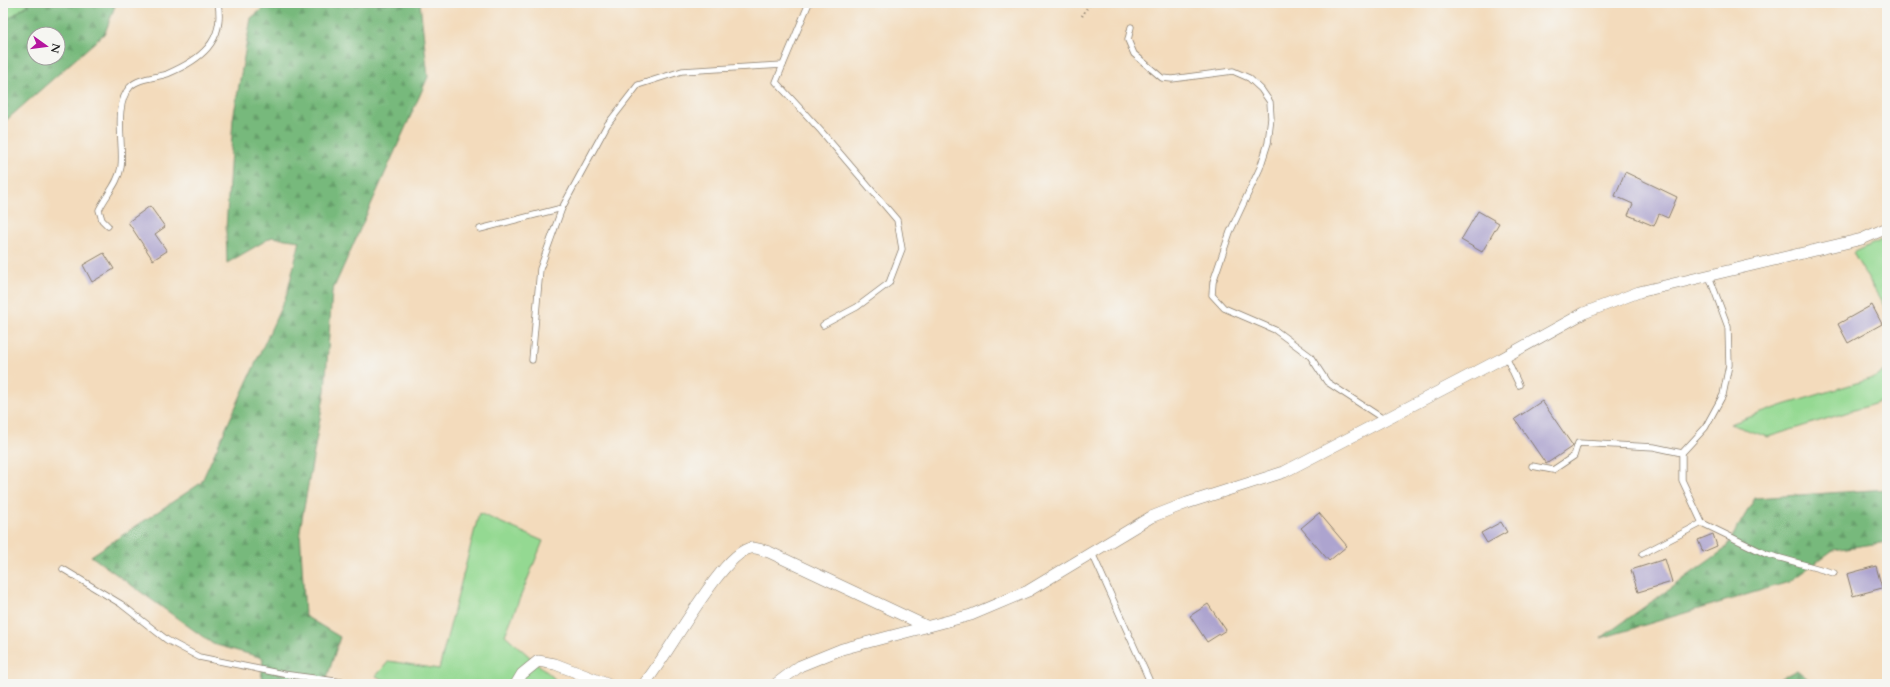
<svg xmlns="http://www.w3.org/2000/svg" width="1890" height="687" font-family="Cardo,serif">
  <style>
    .grass { fill: #94d992; stroke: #587a57 }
    .forest { fill: url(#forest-firs); stroke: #4a6a4c; fill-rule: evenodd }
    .building { fill: #ada4cf }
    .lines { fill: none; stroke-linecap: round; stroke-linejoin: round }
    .lane-casing { stroke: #887c6c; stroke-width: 7 }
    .street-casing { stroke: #887c6c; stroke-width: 12 }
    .path { stroke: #887c6c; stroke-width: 2.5; stroke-dasharray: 1 3; stroke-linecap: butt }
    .lane { stroke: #fff; stroke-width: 5.5 }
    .street { stroke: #fff; stroke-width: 11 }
  </style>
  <defs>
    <pattern id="forest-firs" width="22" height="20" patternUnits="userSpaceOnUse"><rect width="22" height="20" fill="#77b97c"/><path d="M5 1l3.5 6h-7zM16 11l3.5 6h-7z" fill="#669e6b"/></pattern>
  </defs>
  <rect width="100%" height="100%" fill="#f6f6f2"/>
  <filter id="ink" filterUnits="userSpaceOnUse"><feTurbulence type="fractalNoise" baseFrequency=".025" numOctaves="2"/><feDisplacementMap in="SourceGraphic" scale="8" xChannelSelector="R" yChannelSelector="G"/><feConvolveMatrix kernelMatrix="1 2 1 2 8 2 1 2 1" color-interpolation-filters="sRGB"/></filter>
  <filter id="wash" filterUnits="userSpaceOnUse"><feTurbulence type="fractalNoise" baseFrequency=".012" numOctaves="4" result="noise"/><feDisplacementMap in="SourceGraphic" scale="16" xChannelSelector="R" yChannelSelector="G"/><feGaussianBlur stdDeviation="0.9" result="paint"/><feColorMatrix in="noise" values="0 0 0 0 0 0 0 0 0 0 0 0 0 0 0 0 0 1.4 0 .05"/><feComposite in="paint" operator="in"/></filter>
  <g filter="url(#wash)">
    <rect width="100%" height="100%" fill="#f3dbbc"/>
    <g class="grass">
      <polygon points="3,3 30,3 3,23"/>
      <polygon points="1887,237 1887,311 1853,253"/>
      <polygon points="1887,368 1887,400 1768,437 1730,424 1784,405 1876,377"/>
      <polygon points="479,513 543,541 505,635 555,679 551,684 392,684 376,676 389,661 439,669"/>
    </g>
    <g class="forest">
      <path d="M30 3H116L105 33 3 123V23ZM34 34H58V58H34Z"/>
      <polygon points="270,3 420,3 428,77 332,292 325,391 300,530 305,616 340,637 325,684 261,684 263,658 213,644 91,556 201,483 287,294 300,241 272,237 227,263 226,229 233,119 251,18"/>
      <polygon points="1887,489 1887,542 1833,550 1789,582 1601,638 1725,549 1755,498"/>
      <polygon points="1797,670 1814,684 1770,684"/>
    </g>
    <g id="blocks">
      <g class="building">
        <polygon points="1625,172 1677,197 1668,218 1659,214 1654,226 1628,215 1633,204 1615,196"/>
        <polygon points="150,206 165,227 155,234 167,251 153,260 128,222"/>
        <polygon points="1478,211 1499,223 1482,252 1461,240"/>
        <polygon points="104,253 114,269 92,282 83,265"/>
        <polygon points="1872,305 1882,324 1848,343 1838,324"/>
        <polygon points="1542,401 1573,446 1546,464 1515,419"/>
        <polygon points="1319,513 1347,546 1329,561 1301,528"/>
        <polygon points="1501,522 1507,532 1487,543 1481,533"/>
        <polygon points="1713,534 1717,546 1703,552 1698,540"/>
        <polygon points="1665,559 1672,582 1638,592 1631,570"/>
        <polygon points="1876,566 1882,588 1853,596 1847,574"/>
        <polygon points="1208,604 1226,630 1207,642 1190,616"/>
      </g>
    </g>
  </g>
  <g filter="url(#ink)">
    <use href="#blocks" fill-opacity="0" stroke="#887c6c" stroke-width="1"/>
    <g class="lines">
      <defs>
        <g id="lane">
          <polyline points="1131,27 1128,40 1134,54 1162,78 1172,79 1233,71 1249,78 1261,89 1270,102 1271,118 1268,143 1260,168 1230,232 1213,282 1212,295 1224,308 1275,330 1310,356 1327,382 1385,420"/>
          <polyline points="783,65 776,82 821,131 897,220 902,249 889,283 857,307 823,325"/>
          <path d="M108 226 102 220 99 210C106 195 118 184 121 167 124 145 113 105 130 87 138 78 155 78 167 74 200 60 225 42 218 3"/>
          <polyline points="480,229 562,208"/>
          <polyline points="1506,357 1519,385"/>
          <polyline points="532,360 540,269 562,208 607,125 638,85 682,71 783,65 809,3"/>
          <polyline points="1532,466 1553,470 1574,456 1578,443 1654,447 1682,453 1705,428 1723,395 1729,365 1728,327 1709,276"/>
          <polyline points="1702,523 1766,554 1834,573"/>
          <polyline points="1092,553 1151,684"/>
          <polyline points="1642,554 1702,523 1682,480 1682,453"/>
          <polyline points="63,569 121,604 167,640 199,657 283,674 358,684"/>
        </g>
        <g id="street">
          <polyline points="516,684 522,674 538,661 555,664 607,684"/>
          <path d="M644 684C666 659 722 552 751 548 756 547 764 551 769 552L926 626"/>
          <polyline points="776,684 800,666 842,649 971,615 1028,591 1151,517 1187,503 1284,472 1501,359 1584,313 1639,292 1862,239 1887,228"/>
        </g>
      </defs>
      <use href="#lane" class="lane-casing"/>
      <use href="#street" class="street-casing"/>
      <polyline class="path" points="1082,16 1090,3"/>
      <use href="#lane" class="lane"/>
      <use href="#street" class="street"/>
    </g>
  </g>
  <rect width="1890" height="687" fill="none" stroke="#f6f6f2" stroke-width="16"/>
  <g transform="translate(46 46) rotate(104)"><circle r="19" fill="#f6f6f2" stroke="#9f9f9c"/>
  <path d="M0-3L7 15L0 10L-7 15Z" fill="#b5179e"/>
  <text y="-6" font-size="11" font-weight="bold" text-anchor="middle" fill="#1c1c1c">N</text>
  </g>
</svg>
